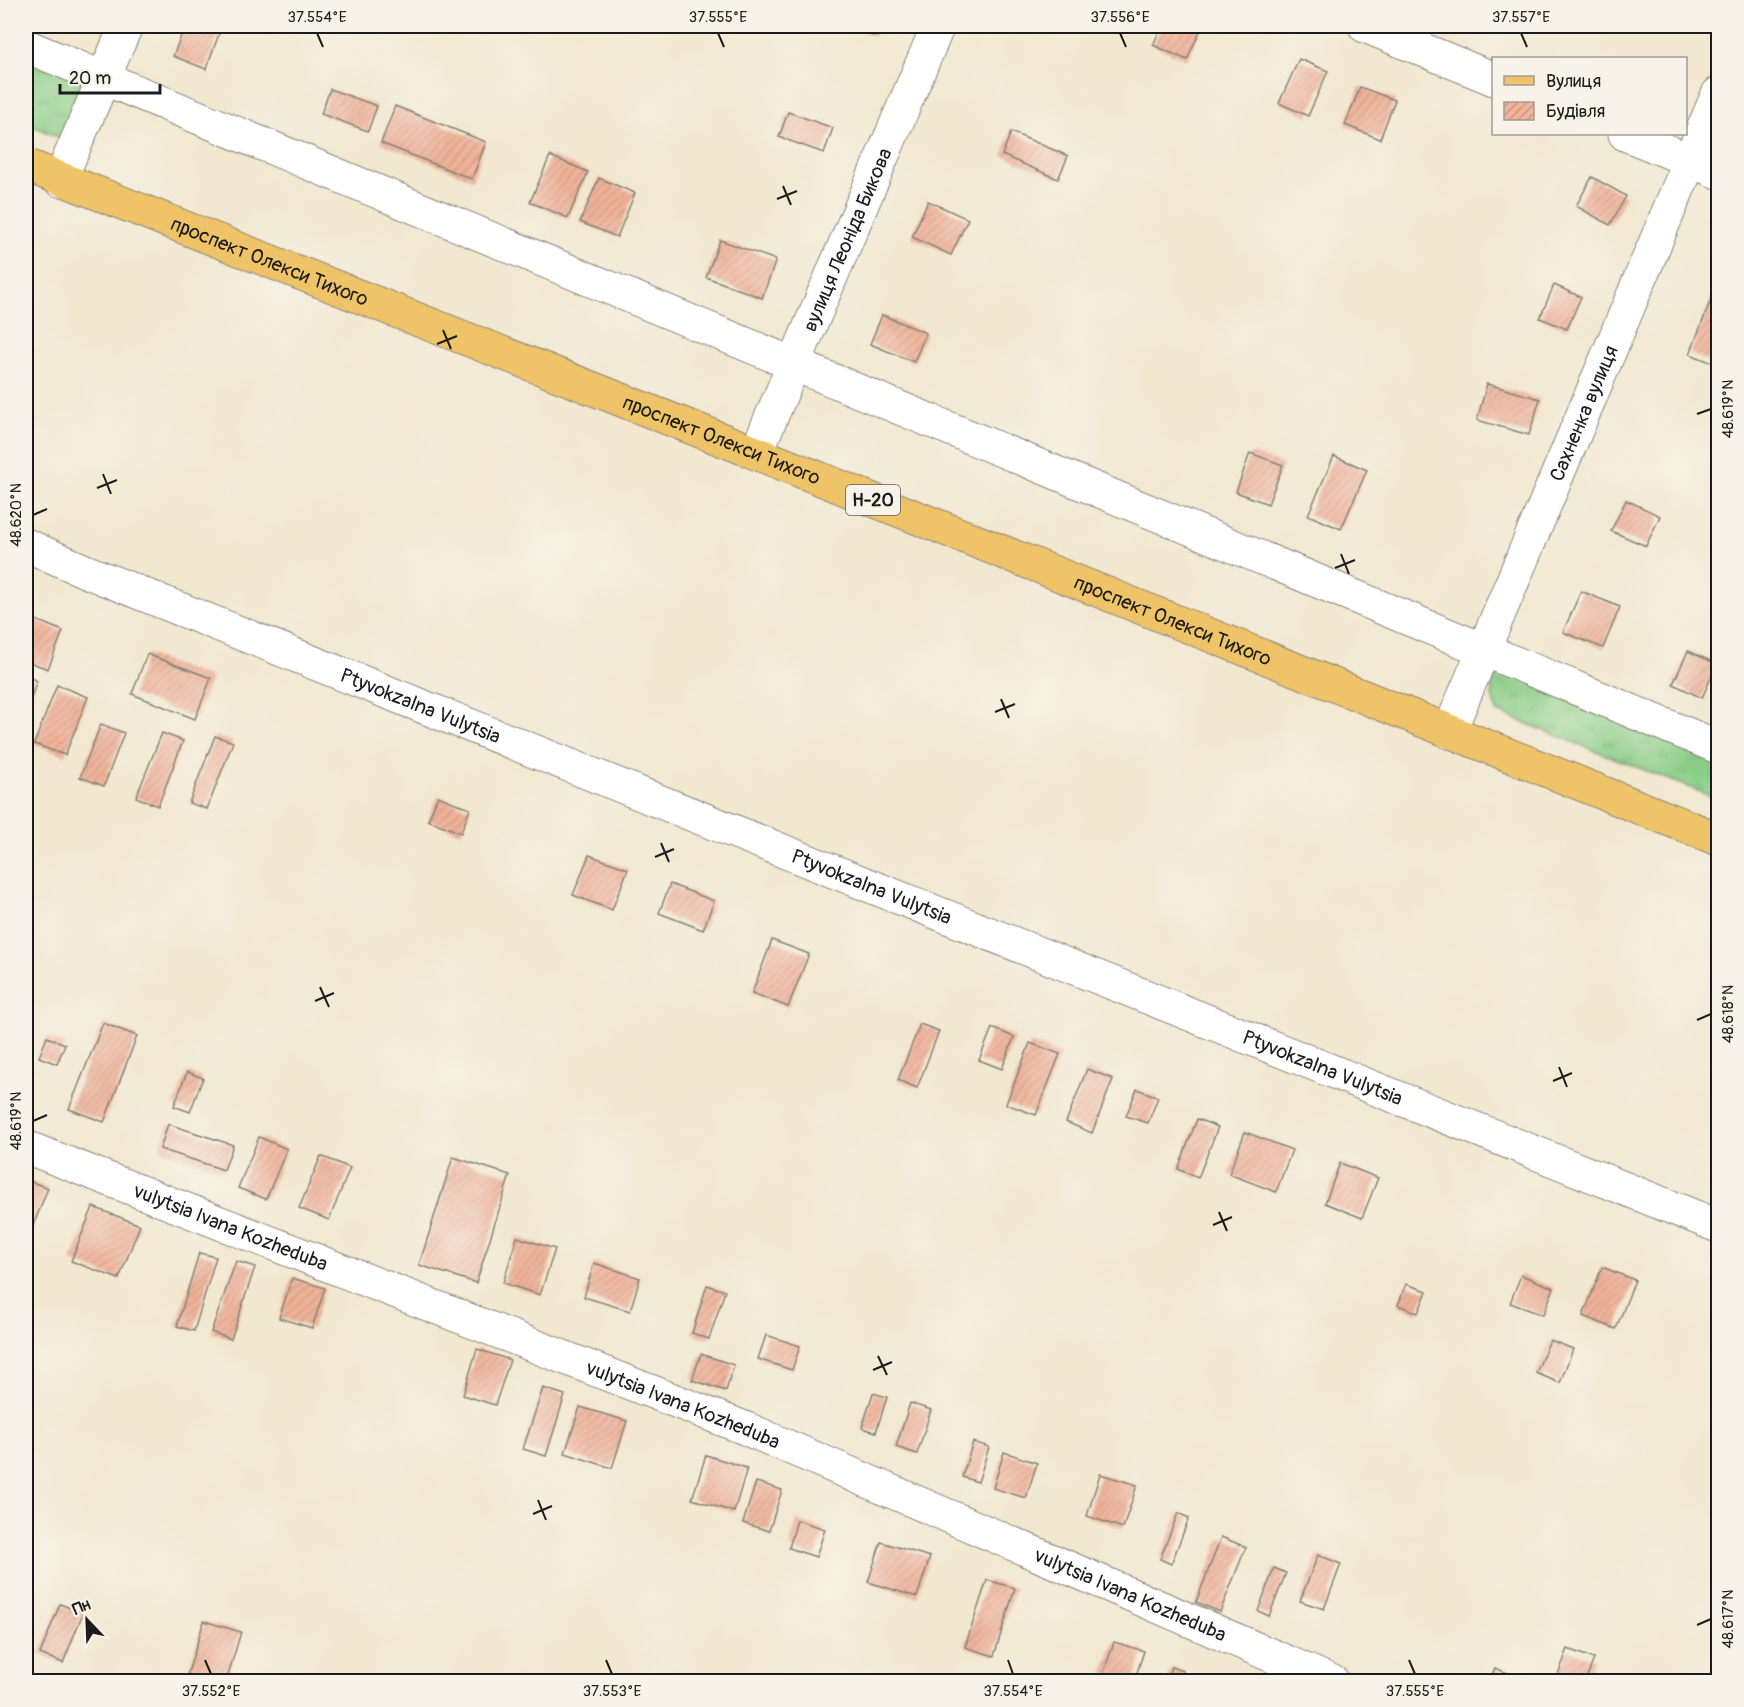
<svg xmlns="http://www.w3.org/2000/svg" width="1744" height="1707" font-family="Pangolin,sans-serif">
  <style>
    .grass { fill: url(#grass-tufts); stroke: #527451; stroke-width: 1.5 }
    .building { fill: url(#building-hatch) }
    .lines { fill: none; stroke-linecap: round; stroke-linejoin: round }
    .minor-casing { stroke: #878276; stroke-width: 35 }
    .major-casing { stroke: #878276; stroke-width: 35 }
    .minor { stroke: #fff; stroke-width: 33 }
    .major { stroke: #efc469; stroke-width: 33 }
    .ticks { fill: none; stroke: #1c1c1c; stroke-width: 2 }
    .labels { text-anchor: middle; stroke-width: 4.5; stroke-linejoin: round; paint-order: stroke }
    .shield { fill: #f7f3e8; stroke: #5e5c59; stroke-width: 1.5 }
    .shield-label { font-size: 18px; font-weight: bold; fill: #1c1c1c }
    .street-label { font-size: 20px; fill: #1c1c1c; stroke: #f7f3e8 }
    .neatline { fill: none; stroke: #1c1c1c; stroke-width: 2 }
    .ticks-label { font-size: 15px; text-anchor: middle; fill: #1c1c1c }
  </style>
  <defs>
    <pattern id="grass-tufts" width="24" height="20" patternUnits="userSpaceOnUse" patternTransform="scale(1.5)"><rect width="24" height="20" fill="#89cd86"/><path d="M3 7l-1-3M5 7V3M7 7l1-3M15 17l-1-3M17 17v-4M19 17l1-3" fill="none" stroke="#76af73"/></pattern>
    <pattern id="building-hatch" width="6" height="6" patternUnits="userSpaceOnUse" patternTransform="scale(1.5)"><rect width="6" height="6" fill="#f0b39a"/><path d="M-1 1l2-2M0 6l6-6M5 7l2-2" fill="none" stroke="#cd9984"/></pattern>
  </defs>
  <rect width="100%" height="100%" fill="#f7f3e8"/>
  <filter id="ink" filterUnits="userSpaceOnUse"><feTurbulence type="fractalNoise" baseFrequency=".0167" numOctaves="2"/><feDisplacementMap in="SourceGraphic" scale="12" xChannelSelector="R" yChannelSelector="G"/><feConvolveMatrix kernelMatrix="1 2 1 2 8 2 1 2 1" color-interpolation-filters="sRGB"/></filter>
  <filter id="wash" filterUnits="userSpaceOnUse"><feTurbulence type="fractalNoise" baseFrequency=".008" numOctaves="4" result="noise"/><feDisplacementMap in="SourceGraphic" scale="24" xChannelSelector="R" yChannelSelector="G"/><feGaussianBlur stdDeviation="1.35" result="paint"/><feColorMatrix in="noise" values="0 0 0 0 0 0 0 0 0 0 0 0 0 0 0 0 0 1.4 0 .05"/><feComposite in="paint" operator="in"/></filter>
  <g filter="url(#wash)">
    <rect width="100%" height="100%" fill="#f2e7cf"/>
    <g class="grass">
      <polygon points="26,56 92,84 67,141 26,123"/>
      <path d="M1502 670 1718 755V799L1497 712C1490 694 1488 684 1502 670Z"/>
    </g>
    <g id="blocks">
      <g class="building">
        <polygon points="185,26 222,26 206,69 173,56"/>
        <polygon points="850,26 878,26 874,36"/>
        <polygon points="1162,26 1202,26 1187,60 1153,45"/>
        <polygon points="1299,59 1328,71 1308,116 1279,103"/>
        <polygon points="1360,87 1395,100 1380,139 1345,125"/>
        <polygon points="330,89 377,106 368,131 321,114"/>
        <polygon points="395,106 486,142 472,179 381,143"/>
        <polygon points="788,112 833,128 824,153 779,137"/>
        <polygon points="1011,132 1068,156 1058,179 1002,155"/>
        <polygon points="550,156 588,172 568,218 530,202"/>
        <polygon points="1592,177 1626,196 1610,225 1576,206"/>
        <polygon points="599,178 635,193 617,237 580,222"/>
        <polygon points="928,201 968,219 951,255 912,237"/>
        <polygon points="720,240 776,260 762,298 706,277"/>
        <polygon points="1718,281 1718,365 1690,354"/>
        <polygon points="1554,285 1581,297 1567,329 1540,318"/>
        <polygon points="882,315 926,333 914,362 870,344"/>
        <polygon points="1487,384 1540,399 1529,435 1477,420"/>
        <polygon points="1250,453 1283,465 1268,504 1236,492"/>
        <polygon points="1334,456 1367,470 1341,529 1308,515"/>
        <polygon points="1626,500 1660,516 1646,546 1611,531"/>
        <polygon points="1581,591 1620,607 1603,648 1563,632"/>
        <polygon points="26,616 63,631 48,669 26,661"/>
        <polygon points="1688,651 1717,664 1702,698 1673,684"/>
        <polygon points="147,654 211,678 195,719 132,694"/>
        <polygon points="26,676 37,681 26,710"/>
        <polygon points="57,685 88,697 65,755 34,744"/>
        <polygon points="101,724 124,733 104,786 80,777"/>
        <polygon points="162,733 183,741 158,806 136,797"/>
        <polygon points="215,736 233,742 207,809 189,803"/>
        <polygon points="438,796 470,809 461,833 428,820"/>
        <polygon points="589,855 628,869 612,910 573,895"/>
        <polygon points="670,884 714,901 703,930 659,913"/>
        <polygon points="772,940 809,954 788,1007 752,993"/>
        <polygon points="103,1023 137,1036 104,1122 69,1109"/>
        <polygon points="920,1024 939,1031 917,1088 898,1080"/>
        <polygon points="992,1028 1014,1037 1002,1069 979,1060"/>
        <polygon points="47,1037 65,1044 57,1064 39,1057"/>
        <polygon points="1030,1043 1060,1054 1036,1115 1006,1104"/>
        <polygon points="1087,1069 1113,1079 1092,1133 1066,1122"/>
        <polygon points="187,1072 203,1078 190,1112 174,1106"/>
        <polygon points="1137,1089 1158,1097 1148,1123 1126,1116"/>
        <polygon points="1197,1119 1218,1127 1198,1178 1178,1169"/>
        <polygon points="168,1124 233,1145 224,1170 160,1149"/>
        <polygon points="1245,1132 1292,1150 1276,1192 1229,1174"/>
        <polygon points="259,1137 287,1149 266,1199 238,1188"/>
        <polygon points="321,1156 350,1168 329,1220 299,1208"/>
        <polygon points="453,1157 510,1175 476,1283 419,1265"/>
        <polygon points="1340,1163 1378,1178 1362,1218 1325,1203"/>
        <polygon points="26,1180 48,1188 28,1239 26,1238"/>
        <polygon points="93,1207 140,1225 119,1279 71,1261"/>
        <polygon points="517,1237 555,1249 540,1295 503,1283"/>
        <polygon points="199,1253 216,1257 194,1331 177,1326"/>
        <polygon points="236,1261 255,1267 231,1339 211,1332"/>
        <polygon points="594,1263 640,1278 630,1311 584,1297"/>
        <polygon points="1602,1267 1635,1280 1616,1329 1583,1316"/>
        <polygon points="1521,1275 1554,1288 1543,1315 1510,1303"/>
        <polygon points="292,1278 325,1288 312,1328 279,1318"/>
        <polygon points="1406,1284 1427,1291 1418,1313 1398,1305"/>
        <polygon points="707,1285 725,1291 709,1339 692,1333"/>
        <polygon points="766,1335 800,1346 792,1370 758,1359"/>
        <polygon points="1550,1340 1573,1349 1560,1383 1536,1373"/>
        <polygon points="477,1349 510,1360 495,1405 463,1395"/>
        <polygon points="701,1354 734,1365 726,1391 692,1380"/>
        <polygon points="543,1388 565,1395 546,1456 523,1449"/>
        <polygon points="873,1393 887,1397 876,1432 862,1428"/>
        <polygon points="910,1403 931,1410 917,1454 896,1447"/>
        <polygon points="580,1407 627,1421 612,1468 565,1453"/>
        <polygon points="973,1442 989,1447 978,1482 962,1477"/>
        <polygon points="1004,1452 1037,1463 1026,1498 993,1488"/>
        <polygon points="706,1455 747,1468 734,1512 692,1499"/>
        <polygon points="1100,1474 1137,1485 1123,1528 1087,1516"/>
        <polygon points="756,1482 782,1490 769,1531 743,1523"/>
        <polygon points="1178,1513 1189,1518 1171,1564 1160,1559"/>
        <polygon points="797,1520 825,1529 816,1557 789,1548"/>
        <polygon points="1221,1537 1246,1547 1220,1612 1196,1602"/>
        <polygon points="881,1542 930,1557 917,1597 868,1582"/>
        <polygon points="1318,1555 1341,1564 1324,1609 1300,1601"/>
        <polygon points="1274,1568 1286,1573 1269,1616 1258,1611"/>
        <polygon points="987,1580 1015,1588 994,1656 965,1647"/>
        <polygon points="60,1604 83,1613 63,1663 40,1654"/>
        <polygon points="204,1621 241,1632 226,1682 185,1682"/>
        <polygon points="1114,1642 1144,1651 1134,1682 1103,1674"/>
        <polygon points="1568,1649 1594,1659 1585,1682 1555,1682"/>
        <polygon points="1171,1667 1183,1671 1180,1682 1166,1682"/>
        <polygon points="1495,1668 1525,1680 1524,1682 1489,1682"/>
      </g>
    </g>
  </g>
  <g filter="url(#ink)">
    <use href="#blocks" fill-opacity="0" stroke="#878276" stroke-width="1.5"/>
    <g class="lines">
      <defs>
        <g id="minor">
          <polyline points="1365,26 1494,79"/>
          <polyline points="26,46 1718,747"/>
          <polyline points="1625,134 1718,172"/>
          <polyline points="60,180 126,26"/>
          <path id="s1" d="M756 453 938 26"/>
          <path id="s2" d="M26 545 85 571 1718 1226"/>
          <path id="s3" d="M1449 732 1718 94"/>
          <path id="s4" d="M26 1147 747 1429 1333 1682"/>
        </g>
        <g id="major">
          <path id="s5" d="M26 165 756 453 1718 839"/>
        </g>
      </defs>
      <use href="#minor" class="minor-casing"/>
      <use href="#major" class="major-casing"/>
      <use href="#minor" class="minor"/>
      <use href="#major" class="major"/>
    </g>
  </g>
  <path class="ticks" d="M317 33 323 47M718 33 724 47M1120 33 1126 47M1521 33 1527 47M783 186 791 205M777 199 797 191M443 330 451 349M437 344 457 336M1697 414 1711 409M103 474 111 494M97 488 117 480M33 515 47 509M1341 554 1349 574M1335 568 1355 560M1001 699 1009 718M995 712 1015 704M661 843 669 862M655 857 674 849M320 987 329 1007M315 1001 334 993M1697 1020 1711 1014M1559 1067 1567 1087M1553 1081 1572 1073M33 1121 47 1115M1219 1212 1227 1231M1213 1225 1232 1217M878 1356 887 1375M873 1370 892 1362M538 1500 546 1520M533 1514 552 1506M1697 1625 1711 1619M205 1660 211 1674M606 1660 612 1674M1008 1660 1013 1674M1409 1660 1415 1674"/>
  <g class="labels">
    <rect class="shield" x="846" y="485" width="54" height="30" rx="4.5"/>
    <g class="shield-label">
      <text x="873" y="506">Н-20</text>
    </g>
    <g class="street-label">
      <text dy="7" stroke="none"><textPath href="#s1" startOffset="232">вулиця Леоніда Бикова</textPath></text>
      <text dy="7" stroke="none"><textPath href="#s5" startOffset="262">проспект Олекси Тихого</textPath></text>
      <text dy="7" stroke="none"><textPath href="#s3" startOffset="346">Сахненка вулиця</textPath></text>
      <text dy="7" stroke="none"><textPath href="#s5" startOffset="748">проспект Олекси Тихого</textPath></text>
      <text dy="7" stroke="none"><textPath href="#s5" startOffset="1234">проспект Олекси Тихого</textPath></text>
      <text dy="7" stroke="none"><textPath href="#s2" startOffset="426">Ptyvokzalna Vulytsia</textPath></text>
      <text dy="7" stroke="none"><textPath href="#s2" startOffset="912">Ptyvokzalna Vulytsia</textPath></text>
      <text dy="7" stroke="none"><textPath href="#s2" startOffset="1398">Ptyvokzalna Vulytsia</textPath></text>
      <text dy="7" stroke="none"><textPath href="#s4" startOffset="220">vulytsia Ivana Kozheduba</textPath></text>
      <text dy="7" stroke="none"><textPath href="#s4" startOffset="706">vulytsia Ivana Kozheduba</textPath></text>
      <text dy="7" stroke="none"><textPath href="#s4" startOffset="1192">vulytsia Ivana Kozheduba</textPath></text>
    </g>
  </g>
  <rect width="1744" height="1707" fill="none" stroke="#f7f3e8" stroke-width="66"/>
  <rect x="1492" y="57" width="195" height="78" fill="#f7f3e8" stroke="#9f9d96" stroke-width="1.5"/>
  <rect x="1504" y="76" width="30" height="9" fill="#efc469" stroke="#9f9d96" stroke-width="1.5"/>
  <text x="1546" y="87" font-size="18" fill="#1c1c1c">Вулиця</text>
  <rect x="1504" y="102" width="30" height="18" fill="url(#building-hatch)" stroke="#9f9d96" stroke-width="1.5"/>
  <text x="1546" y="117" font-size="18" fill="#1c1c1c">Будівля</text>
  <g transform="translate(87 1620) rotate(337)" stroke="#f7f3e8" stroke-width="4.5" paint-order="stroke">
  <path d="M0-4.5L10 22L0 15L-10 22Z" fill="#1c1c1c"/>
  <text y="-9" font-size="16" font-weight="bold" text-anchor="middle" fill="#1c1c1c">Пн</text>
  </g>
  <path d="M60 84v9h100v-9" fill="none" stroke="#1c1c1c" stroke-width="3"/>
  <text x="69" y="84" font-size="18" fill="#1c1c1c" stroke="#f7f3e8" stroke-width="4.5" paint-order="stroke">20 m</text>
  <rect x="33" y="33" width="1678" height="1641" class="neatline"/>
  <g class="ticks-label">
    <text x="317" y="22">37.554°E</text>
    <text x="718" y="22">37.555°E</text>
    <text x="1120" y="22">37.556°E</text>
    <text x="1521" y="22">37.557°E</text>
    <text transform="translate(1728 409) rotate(-90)" y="5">48.619°N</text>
    <text transform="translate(16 515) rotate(-90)" y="5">48.620°N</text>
    <text transform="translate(1728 1014) rotate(-90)" y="5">48.618°N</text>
    <text transform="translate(16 1121) rotate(-90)" y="5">48.619°N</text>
    <text transform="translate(1728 1619) rotate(-90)" y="5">48.617°N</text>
    <text x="211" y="1696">37.552°E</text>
    <text x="612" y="1696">37.553°E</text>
    <text x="1013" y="1696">37.554°E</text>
    <text x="1415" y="1696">37.555°E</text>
  </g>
</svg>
